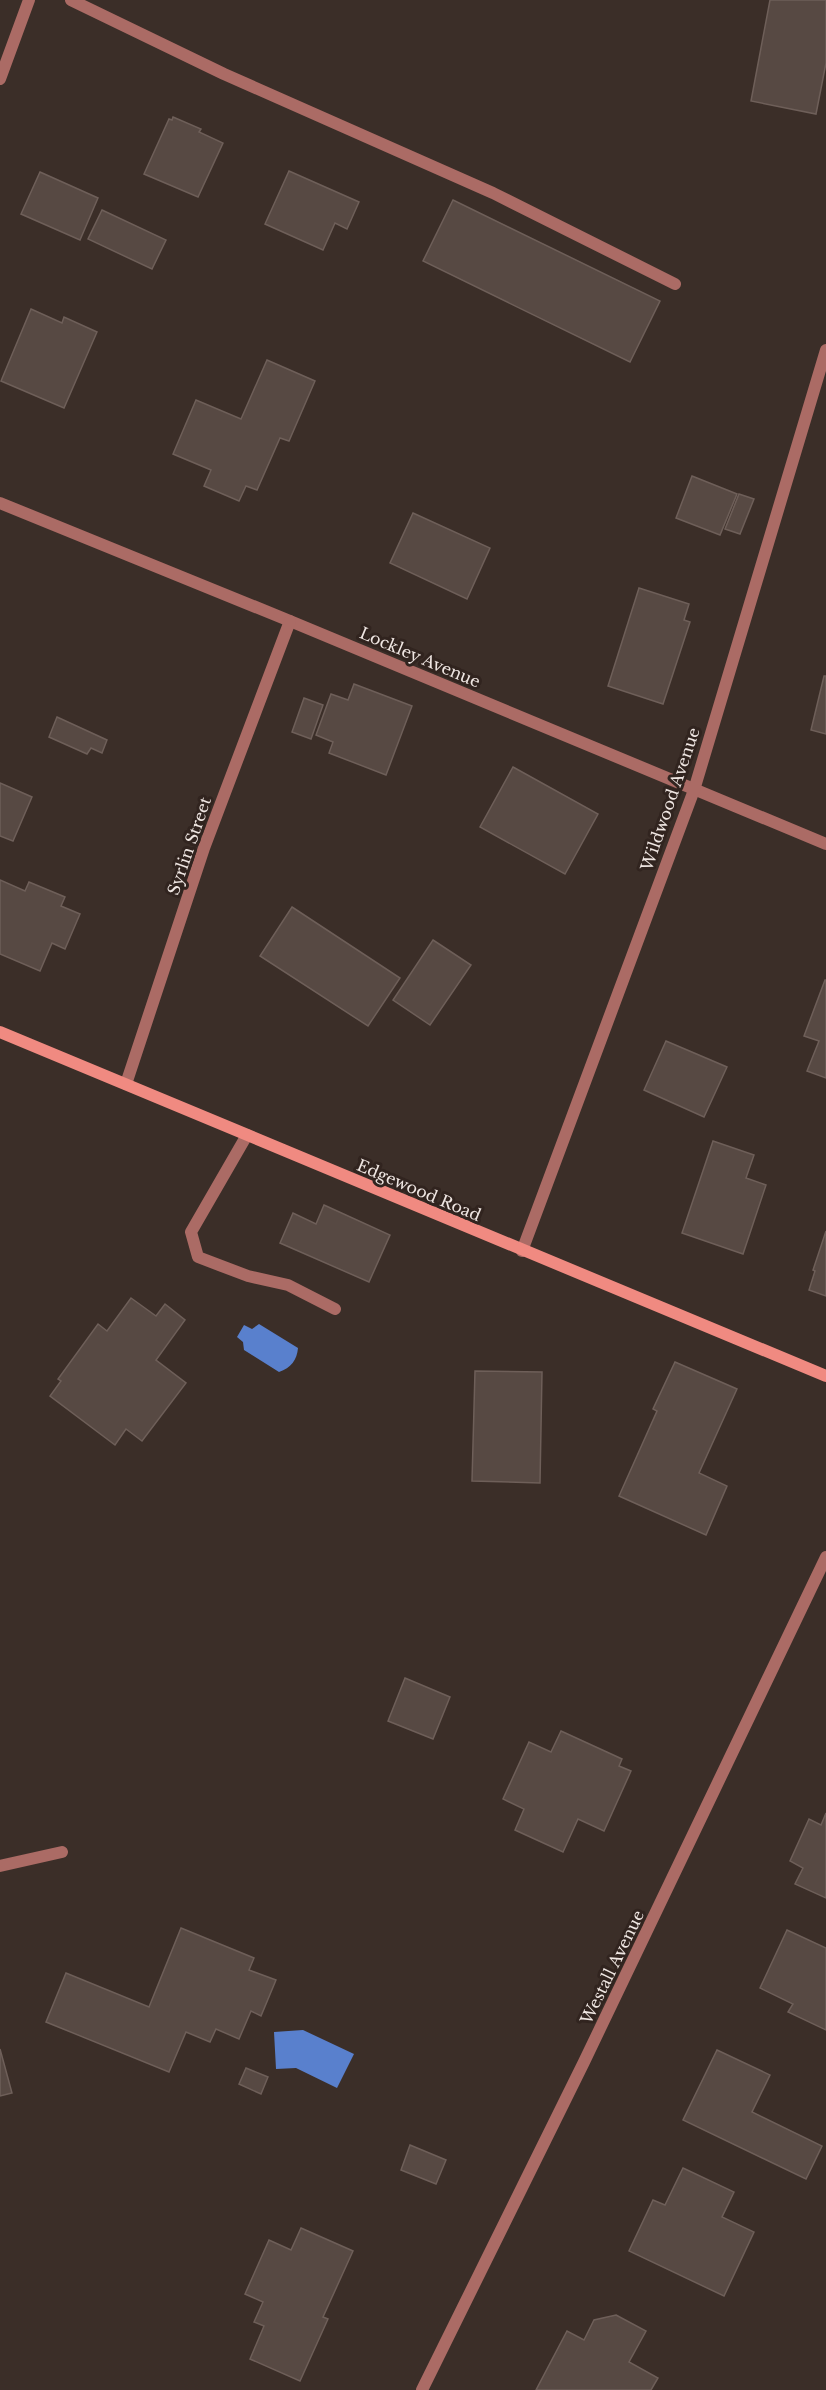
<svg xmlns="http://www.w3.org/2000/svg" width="826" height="2390" font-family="'Libre Baskerville',serif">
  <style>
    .water { fill: #5980cd }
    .building { fill: #574943; stroke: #6e5f59; stroke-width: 1.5 }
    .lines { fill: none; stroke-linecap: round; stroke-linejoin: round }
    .lane { stroke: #ab6b65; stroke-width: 12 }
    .street { stroke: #ab6b65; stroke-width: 12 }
    .secondary { stroke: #f08a81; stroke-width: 12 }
    .labels { text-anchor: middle; stroke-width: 6; stroke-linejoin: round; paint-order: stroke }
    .street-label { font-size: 16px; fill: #efe6e2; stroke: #31241f }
  </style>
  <rect width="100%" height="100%" fill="#3b2e28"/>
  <g class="water">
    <path d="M259 1324 298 1348C297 1360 291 1368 279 1372L244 1350 243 1342 237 1337 244 1325 252 1329Z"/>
    <polygon points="303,2030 354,2054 337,2088 296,2068 276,2069 274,2032"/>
  </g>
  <g class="building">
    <polygon points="770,0 826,0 826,63 816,114 751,101"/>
    <polygon points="173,117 201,129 199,132 223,143 198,197 144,174 169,119 172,120"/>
    <polygon points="289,171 359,202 347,229 335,223 323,250 265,224"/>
    <polygon points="40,172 98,198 80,240 21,214"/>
    <polygon points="453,200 660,301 630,362 423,261"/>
    <polygon points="102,210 166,240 152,269 88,239"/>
    <polygon points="31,309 62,323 64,317 97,332 64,408 1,381"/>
    <polygon points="267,360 315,381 289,441 280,438 257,490 246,486 239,501 204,486 211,470 173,454 196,400 241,419"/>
    <polygon points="692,476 737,494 720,535 676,518"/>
    <polygon points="739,494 754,499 740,534 725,529"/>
    <polygon points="413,513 490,548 467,599 390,563"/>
    <polygon points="639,588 689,604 684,620 690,622 663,704 608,686"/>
    <polygon points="824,676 826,676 826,734 811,730"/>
    <polygon points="354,684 412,706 386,775 329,753 333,742 316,735 331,694 348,700"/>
    <polygon points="304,698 323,705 311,739 292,732"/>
    <polygon points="57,717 107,740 102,753 91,748 87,754 49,737"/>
    <polygon points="513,767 598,814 565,874 480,827"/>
    <polygon points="0,783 32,797 13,841 0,836"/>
    <polygon points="0,880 25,891 29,882 65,897 61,906 80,914 65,949 52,943 40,971 0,954"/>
    <polygon points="292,907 400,978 368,1026 260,956"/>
    <polygon points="433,940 471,965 430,1025 393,1000"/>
    <polygon points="825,980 826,980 826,1078 807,1071 819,1041 804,1036"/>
    <polygon points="666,1041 727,1067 704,1117 644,1090"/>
    <polygon points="713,1141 754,1155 746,1178 766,1185 743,1254 682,1233"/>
    <polygon points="324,1205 390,1235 369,1282 280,1243 293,1213 316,1224"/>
    <polygon points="826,1231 826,1296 809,1290 815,1271 813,1270"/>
    <polygon points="131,1298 156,1316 165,1304 185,1320 156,1360 186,1383 142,1441 126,1429 115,1445 50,1396 61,1381 58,1379 98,1324 107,1331"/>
    <polygon points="675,1362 737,1389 699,1473 727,1486 706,1535 619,1496 657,1411 653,1409"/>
    <polygon points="475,1371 542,1372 540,1483 472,1481"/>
    <polygon points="405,1678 450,1697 433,1739 388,1721"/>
    <polygon points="561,1731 622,1759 619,1766 631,1771 604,1831 578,1819 563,1852 515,1830 524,1809 503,1799 529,1742 551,1752"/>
    <polygon points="826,1813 826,1898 795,1884 803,1868 790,1861 809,1819 821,1825"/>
    <polygon points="181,1928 254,1958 249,1970 276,1980 261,2016 251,2011 239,2039 216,2029 210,2042 186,2032 169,2072 46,2022 66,1973 149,2007"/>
    <polygon points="787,1930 826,1948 826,2030 788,2012 793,2004 760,1988"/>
    <polygon points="0,2049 12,2093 0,2096"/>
    <polygon points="717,2050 770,2075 752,2112 822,2146 806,2179 683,2120"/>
    <polygon points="246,2068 268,2077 261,2094 239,2084"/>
    <polygon points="410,2145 446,2160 436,2184 401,2170"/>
    <polygon points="683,2168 734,2192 722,2217 754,2232 724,2296 629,2251 653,2200 665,2205"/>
    <polygon points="301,2228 353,2251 323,2317 328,2319 300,2381 250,2359 264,2326 254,2322 263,2302 245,2294 269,2240 291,2250"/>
    <polygon points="616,2315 646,2331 629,2362 658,2378 651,2390 536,2390 567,2331 584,2340 594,2320"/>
  </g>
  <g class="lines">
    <g class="lane">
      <polyline points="71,0 224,74 493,193 675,284"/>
      <polyline points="247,1135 191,1232 198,1257 248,1276 288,1285 335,1309"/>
    </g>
    <g class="street">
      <polyline points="0,79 29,0"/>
      <polyline points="0,503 290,621 826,844"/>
      <polyline points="126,1084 204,848 290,621"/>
      <polyline points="522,1251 694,790 826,350"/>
      <polyline points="0,1866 62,1852"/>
      <polyline points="422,2390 584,2062 826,1557"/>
    </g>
    <polyline class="secondary" points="0,1032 826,1376"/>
  </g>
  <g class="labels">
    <g class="street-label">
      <text transform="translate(420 657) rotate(23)" y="6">Lockley Avenue</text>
      <text transform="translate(670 799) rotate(-71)" y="6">Wildwood Avenue</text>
      <text transform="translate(189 846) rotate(-71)" y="6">Syrlin Street</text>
      <text transform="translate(419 1190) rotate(23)" y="6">Edgewood Road</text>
      <text transform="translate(612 1967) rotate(-64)" y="6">Westall Avenue</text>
    </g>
  </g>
</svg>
